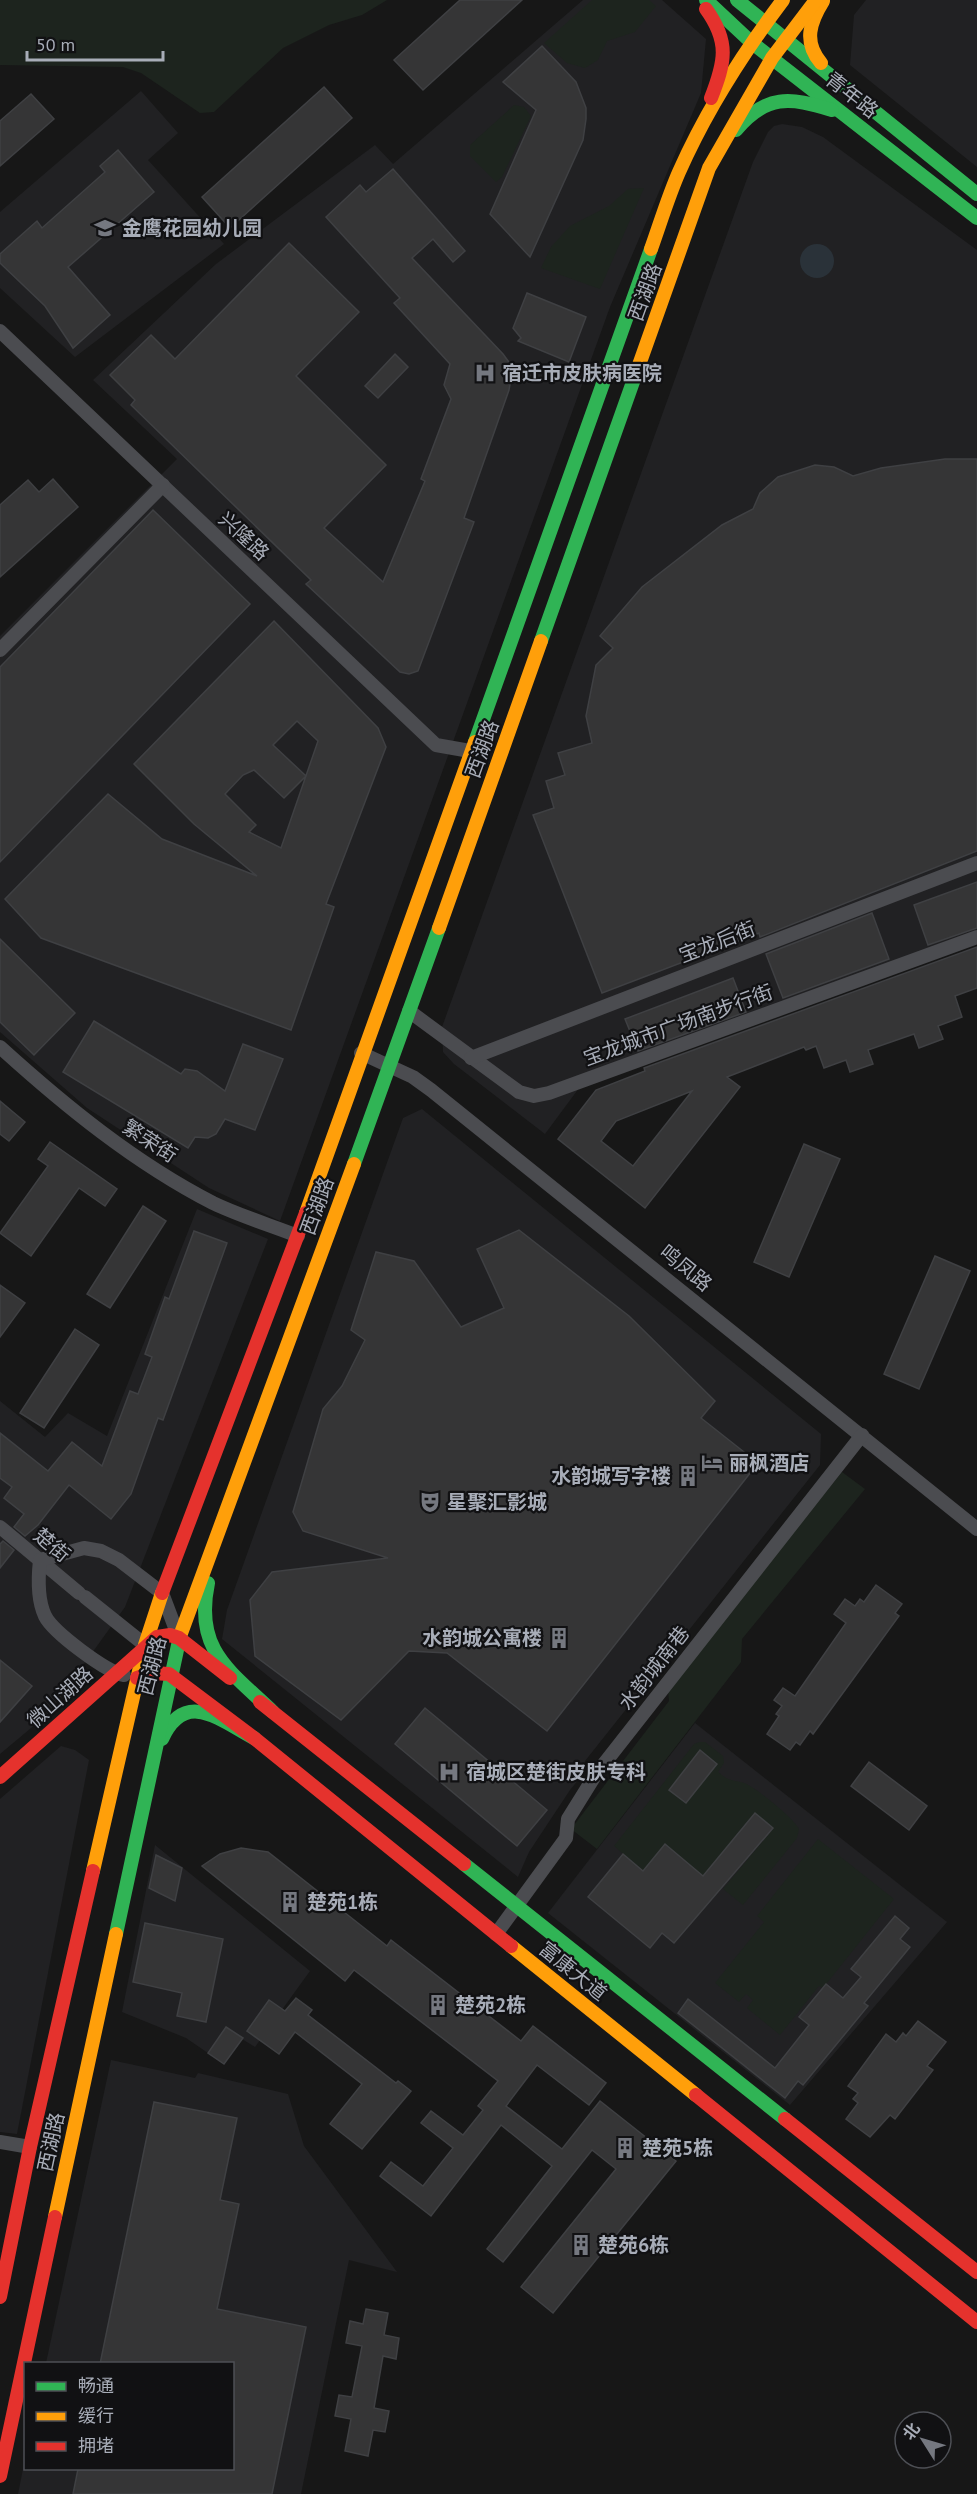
<svg xmlns="http://www.w3.org/2000/svg" width="977" height="2494" font-family="'PT Sans','Noto Sans SC',sans-serif">
  <style>
    .built { fill: #212123 }
    .green { fill: #1d241e }
    .water { fill: #2a3239 }
    .building { fill: #353536; stroke: #3f4043; stroke-width: 1.5; fill-rule: evenodd }
    .lines { fill: none; stroke-linecap: round; stroke-linejoin: round }
    .street { stroke: #4b4c50; stroke-width: 14 }
    .fast { stroke: #30b455; stroke-width: 14 }
    .slow { stroke: #ff9f0a; stroke-width: 14 }
    .jam { stroke: #e5322d; stroke-width: 14 }
    .labels { text-anchor: middle; stroke-width: 4.5; stroke-linejoin: round; paint-order: stroke }
    .street-label { font-size: 20px; fill: #a8adb8; stroke: #111113 }
    .poi-label { font-size: 20px; font-weight: bold; fill: #a8adb8; stroke: #111113; text-anchor: start }
  </style>
  <rect width="100%" height="100%" fill="#171717"/>
  <g class="built">
    <polygon points="583,0 662,0 706,39 701,93 610,307 280,1221 209,1188 87,1108 0,1032 0,636 177,459 93,380 216,264 375,145 393,164"/>
    <polygon points="866,0 977,0 977,167 850,65 854,15"/>
    <polygon points="141,91 178,133 148,160 224,244 75,357 0,288 0,212"/>
    <polygon points="782,124 802,127 823,137 977,250 977,941 585,1080 545,1134 454,1064 443,1052 442,1027 753,162 768,132 774,126"/>
    <polygon points="422,1109 821,1434 820,1465 585,1761 583,1774 570,1790 529,1852 518,1877 222,1639 227,1610 403,1118"/>
    <polygon points="197,1209 268,1239 125,1607 49,1713 0,1754 0,1401 45,1437 68,1413 107,1436"/>
    <polygon points="695,1723 947,1922 790,2105 548,1913"/>
    <polygon points="61,1746 75,1750 89,1760 17,2134 0,2132 0,1799"/>
    <polygon points="155,1845 310,1971 255,2047 242,2039 224,2064 186,2038 122,2012"/>
    <polygon points="111,2060 195,2078 198,2073 288,2094 304,2146 397,2272 349,2260 301,2494 18,2494 25,2459 26,2468 232,2468 232,2364 46,2363"/>
  </g>
  <g class="green">
    <polygon points="0,0 387,0 362,15 329,25 283,48 214,112 200,113 141,73 123,67 0,65"/>
    <polygon points="592,0 649,0 656,6 635,32 607,41 598,60 585,68 567,63 544,43"/>
    <polygon points="514,105 524,107 531,116 502,177 496,182 470,156 470,145"/>
    <polygon points="644,188 600,289 541,268 551,247 570,226 609,206 628,189"/>
    <polygon points="842,1472 865,1489 742,1639 741,1662 597,1849 571,1829 669,1701 668,1690"/>
    <path d="M699 1742H705L723 1756 724 1763 718 1772C730 1782 730 1779 744 1783 754 1786 795 1819 799 1829L797 1838 743 1905 723 1889 773 1829 755 1814 703 1876 643 1871 614 1846 694 1744Z"/>
    <polygon points="818,1839 894,1899 823,1988 819,1986 780,2035 747,2008 753,2000 746,1994 739,2002 715,1983 764,1922 757,1916"/>
  </g>
  <circle class="water" cx="817" cy="261" r="17"/>
  <g class="building">
    <polygon points="460,0 522,0 423,90 394,60"/>
    <polygon points="542,46 576,82 586,108 586,119 583,140 530,257 490,214 536,110 503,82"/>
    <polygon points="324,87 352,118 230,228 202,197"/>
    <polygon points="31,94 54,119 0,166 0,121"/>
    <polygon points="118,150 154,192 68,267 110,315 73,348 45,306 0,263 0,254 37,221 42,228 105,172 100,166"/>
    <polygon points="393,169 465,251 453,262 433,239 412,258 503,354 511,365 512,372 509,390 464,518 474,522 418,671 409,674 400,672 306,584 311,580 131,405 135,400 110,375 151,335 175,359 289,243 359,312 296,376 386,465 324,528 383,582 425,481 421,479 451,399 444,385 450,364 394,303 400,298 326,217 360,185 366,192"/>
    <polygon points="527,293 586,317 569,362 518,341 521,338 513,328"/>
    <polygon points="395,354 408,367 378,398 365,386"/>
    <polygon points="945,459 977,459 977,851 760,937 759,933 602,993 533,815 554,808 546,781 565,775 558,753 592,743 586,716 596,665 613,648 600,636 642,587 722,525 753,509 760,493 778,477 815,465 834,467 853,476 881,468"/>
    <polygon points="53,479 78,507 0,577 0,505 28,480 39,492"/>
    <polygon points="153,510 250,604 0,862 0,667"/>
    <path d="M274 621 378 728 386 747 326 904 334 907 291 1030 41 938 5 899 108 794 162 839 257 876 194 824 134 764ZM297 721 318 741 281 848 249 832 256 825 225 794 243 775 254 770 284 798 306 776 273 745Z"/>
    <polygon points="977,882 977,928 928,945 914,905"/>
    <polygon points="872,913 889,959 783,998 766,954"/>
    <polygon points="0,939 75,1013 34,1055 0,1022"/>
    <path d="M977 947V988L955 996 962 1017 938 1026 943 1039 919 1048 914 1034 868 1050 873 1064 850 1072 846 1060 824 1068 816 1046 806 1050 804 1047 727 1077 740 1087 645 1208 558 1139 596 1090 645 1071 644 1068ZM692 1091 633 1166 601 1141 616 1121Z"/>
    <polygon points="733,978 746,1012 638,1051 625,1019"/>
    <polygon points="94,1021 181,1074 185,1069 197,1071 225,1091 243,1044 283,1059 255,1130 225,1119 216,1134 208,1138 195,1137 188,1148 63,1072"/>
    <polygon points="0,1101 25,1122 9,1141 0,1134"/>
    <polygon points="50,1142 117,1189 105,1206 79,1188 31,1256 0,1233 48,1166 38,1159"/>
    <polygon points="804,1144 840,1159 789,1277 754,1262"/>
    <polygon points="143,1206 166,1221 110,1308 87,1294"/>
    <polygon points="519,1230 629,1316 715,1401 701,1418 758,1463 547,1731 447,1653 409,1651 341,1720 255,1656 250,1600 272,1572 388,1558 303,1531 293,1512 323,1409 342,1386 365,1340 351,1330 376,1252 414,1261 461,1327 504,1308 477,1249"/>
    <polygon points="194,1231 227,1243 163,1420 158,1418 131,1494 111,1519 69,1485 38,1525 25,1536 14,1527 24,1514 4,1498 12,1487 0,1478 0,1433 48,1471 72,1442 102,1466 130,1391 138,1394 152,1357 145,1354 165,1297 169,1299"/>
    <polygon points="935,1256 970,1271 919,1389 884,1374"/>
    <polygon points="0,1285 25,1303 0,1337"/>
    <polygon points="75,1329 99,1345 44,1428 20,1413"/>
    <polygon points="3,1541 14,1550 0,1568 0,1544"/>
    <polygon points="876,1585 902,1604 895,1613 899,1616 813,1734 810,1731 800,1745 796,1742 790,1750 767,1734 779,1716 776,1714 782,1706 774,1700 783,1688 795,1696 846,1623 834,1614 845,1599 855,1606 860,1599 864,1602"/>
    <polygon points="0,1660 32,1686 0,1722"/>
    <polygon points="425,1708 547,1810 517,1846 395,1744"/>
    <polygon points="700,1750 717,1764 686,1803 669,1790"/>
    <polygon points="869,1762 927,1806 909,1830 851,1786"/>
    <polygon points="755,1813 773,1828 674,1943 662,1933 650,1948 588,1897 623,1854 643,1871 665,1844 703,1876"/>
    <polygon points="241,1848 268,1852 387,1946 391,1940 521,2041 533,2026 606,2083 589,2105 537,2065 506,2106 562,2149 600,2101 676,2161 553,2313 521,2287 616,2169 592,2150 503,2262 487,2249 552,2166 501,2125 431,2216 380,2176 391,2162 423,2186 453,2148 421,2123 431,2111 463,2135 483,2110 478,2106 498,2081 354,1970 345,1981 202,1866 220,1854"/>
    <polygon points="156,1855 182,1868 175,1901 149,1888"/>
    <polygon points="895,1916 909,1928 900,1939 910,1947 864,2003 868,2006 803,2085 798,2081 785,2098 678,2013 688,1999 775,2068 809,2025 799,2017 826,1984 843,1998 861,1977 851,1969"/>
    <polygon points="145,1923 223,1939 206,2022 177,2016 182,1993 133,1982"/>
    <polygon points="296,1998 312,2010 308,2015 396,2083 398,2081 411,2091 362,2149 330,2124 362,2084 295,2032 279,2054 247,2031 269,2000 285,2011"/>
    <polygon points="918,2021 946,2042 927,2066 933,2070 895,2119 890,2115 870,2137 846,2119 858,2103 853,2099 858,2093 848,2086 886,2034 896,2042 903,2033 906,2036"/>
    <polygon points="226,2027 243,2038 224,2064 208,2053"/>
    <polygon points="154,2102 237,2118 220,2200 239,2204 217,2309 306,2327 272,2494 73,2494 78,2469 232,2469 232,2364 100,2364"/>
    <polygon points="366,2309 388,2313 384,2335 399,2338 396,2359 383,2356 374,2408 389,2411 385,2432 373,2430 368,2456 345,2451 351,2419 335,2416 339,2395 352,2397 362,2346 346,2343 350,2321 363,2324"/>
  </g>
  <g class="lines">
    <g class="street">
      <polyline points="0,331 436,745 470,751"/>
      <polyline points="0,650 163,485"/>
      <polyline points="409,1011 519,1092 534,1096 549,1093 977,937"/>
      <path d="M0 1047C65 1106 135 1163 213 1203 240 1216 270 1225 298 1236"/>
      <polyline points="361,1053 413,1077 431,1090 977,1529"/>
      <polyline points="471,1058 977,863"/>
      <polyline points="0,1527 79,1593"/>
      <polyline points="85,1597 145,1645"/>
      <path d="M124 1675C106 1672 53 1632 45 1616 37 1599 38 1578 40 1560L84 1548 101 1551 119 1560 162 1593 179 1638"/>
      <polyline points="496,1934 566,1838 568,1819 596,1774 862,1435"/>
      <polyline points="0,2142 30,2147"/>
    </g>
    <g class="fast">
      <polyline points="706,0 751,42 977,218"/>
      <polyline points="737,0 977,194"/>
      <path d="M736 130C766 94 790 97 832 110"/>
      <polyline points="541,641 639,365"/>
      <polyline points="475,742 651,249"/>
      <polyline points="354,1164 439,928"/>
      <path d="M208 1583C194 1650 229 1670 273 1712"/>
      <path d="M162 1739C185 1689 219 1719 254 1738"/>
      <polyline points="464,1864 785,2119"/>
      <polyline points="116,1934 180,1636"/>
    </g>
    <g class="slow">
      <path d="M821 63C803 42 810 22 823 1"/>
      <path d="M651 249C660 224 668 197 679 172 706 111 743 53 783 0"/>
      <polyline points="639,365 709,168 772,58 816,0"/>
      <polyline points="439,928 541,641"/>
      <polyline points="306,1213 475,742"/>
      <polyline points="180,1636 354,1164"/>
      <polyline points="93,1871 145,1645 162,1593"/>
      <polyline points="511,1946 696,2095"/>
      <polyline points="55,2217 116,1934"/>
    </g>
    <g class="jam">
      <path d="M706 9C730 42 725 62 711 98"/>
      <polyline points="162,1593 306,1213"/>
      <polyline points="137,1678 152,1673 169,1674 254,1738 511,1946"/>
      <polyline points="260,1702 464,1864"/>
      <polyline points="0,1777 157,1637 170,1635 179,1638 230,1678"/>
      <polyline points="696,2095 977,2322"/>
      <polyline points="785,2119 977,2272"/>
      <polyline points="0,2297 30,2147 93,1871"/>
      <polyline points="0,2476 55,2217"/>
    </g>
  </g>
  <defs>
    <symbol id="school-bare" viewBox="-9 -9 18 18"><path d="M0-5L7-2L0 1L-7-2ZM-4 1L0 2.5L4 1V4Q0 6-4 4Z" fill="#757880" stroke="#111113" stroke-width="2.5" paint-order="stroke"/></symbol>
    <symbol id="hospital-bare" viewBox="-9 -9 18 18"><path d="M-5-5h3v3.5h4V-5h3V5h-3V1.5h-4V5h-3Z" fill="#757880" stroke="#111113" stroke-width="2.5" paint-order="stroke"/></symbol>
    <symbol id="hotel-bare" viewBox="-9 -9 18 18"><path d="M-6-4.5h1.5V1H6V5H4.5V3h-9V5H-6ZM-4 0a1.8 1.8 0 1 1 3.6 0ZM.5 0V-2.5h3Q6-2.5 6 0Z" fill="#757880" stroke="#111113" stroke-width="2.5" paint-order="stroke"/></symbol>
    <symbol id="building-bare" viewBox="-9 -9 18 18"><path d="M-4-6H4V6H1V3H-1V6H-4ZM-2.5-4.3h1.7v1.8h-1.7ZM.8-4.3h1.7v1.8H.8ZM-2.5-1h1.7V.8h-1.7ZM.8-1h1.7V.8H.8Z" fill="#757880" stroke="#111113" stroke-width="2.5" paint-order="stroke"/></symbol>
    <symbol id="theatre-bare" viewBox="-9 -9 18 18"><path d="M-5-5.5Q0-4 5-5.5V0Q5 5 0 6Q-5 5-5 0ZM-3.3-2.5H-1v1.5H-3.3ZM1-2.5H3.3v1.5H1ZM-2.8 1Q0 5.5 2.8 1Z" fill="#757880" stroke="#111113" stroke-width="2.5" paint-order="stroke"/></symbol>
  </defs>
  <g fill-rule="evenodd">
    <use href="#school-bare" x="90" y="213" width="30" height="30"/>
    <use href="#hospital-bare" x="470" y="358" width="30" height="30"/>
    <use href="#hotel-bare" x="697" y="1448" width="30" height="30"/>
    <use href="#building-bare" x="673" y="1461" width="30" height="30"/>
    <use href="#theatre-bare" x="415" y="1487" width="30" height="30"/>
    <use href="#building-bare" x="544" y="1623" width="30" height="30"/>
    <use href="#hospital-bare" x="434" y="1757" width="30" height="30"/>
    <use href="#building-bare" x="275" y="1887" width="30" height="30"/>
    <use href="#building-bare" x="423" y="1990" width="30" height="30"/>
    <use href="#building-bare" x="610" y="2133" width="30" height="30"/>
    <use href="#building-bare" x="566" y="2230" width="30" height="30"/>
  </g>
  <g class="labels">
    <g class="street-label">
      <text transform="translate(852 95) rotate(38)" y="7">青年路</text>
      <text transform="translate(645 292) rotate(-70)" y="7">西湖路</text>
      <text transform="translate(244 536) rotate(43)" y="7">兴隆路</text>
      <text transform="translate(482 749) rotate(-70)" y="7">西湖路</text>
      <text transform="translate(717 942) rotate(-21)" y="7">宝龙后街</text>
      <text transform="translate(678 1025) rotate(-20)" y="7">宝龙城市广场南步行街</text>
      <text transform="translate(150 1141) rotate(33)" y="7">繁荣街</text>
      <text transform="translate(317 1206) rotate(-70)" y="7">西湖路</text>
      <text transform="translate(686 1268) rotate(39)" y="7">鸣凤路</text>
      <text transform="translate(52 1545) rotate(40)" y="7">楚街</text>
      <text transform="translate(152 1666) rotate(-76)" y="7">西湖路</text>
      <text transform="translate(654 1668) rotate(-52)" y="7">水韵城南巷</text>
      <text transform="translate(60 1697) rotate(-42)" y="7">微山湖路</text>
      <text transform="translate(573 1971) rotate(39)" y="7">富康大道</text>
      <text transform="translate(51 2142) rotate(-78)" y="7">西湖路</text>
    </g>
    <g class="poi-label">
      <text x="122" y="235">金鹰花园幼儿园</text>
      <text x="502" y="380">宿迁市皮肤病医院</text>
      <text x="729" y="1470">丽枫酒店</text>
      <text x="671" y="1483" text-anchor="end">水韵城写字楼</text>
      <text x="447" y="1509">星聚汇影城</text>
      <text x="542" y="1645" text-anchor="end">水韵城公寓楼</text>
      <text x="466" y="1779">宿城区楚街皮肤专科</text>
      <text x="307" y="1909">楚苑1栋</text>
      <text x="455" y="2012">楚苑2栋</text>
      <text x="642" y="2155">楚苑5栋</text>
      <text x="598" y="2252">楚苑6栋</text>
    </g>
  </g>
  <rect x="24" y="2362" width="210" height="108" fill="#111113" stroke="#4d4f55" stroke-width="1.5"/>
  <rect x="36" y="2382" width="30" height="9" fill="#30b455" stroke="#4d4f55" stroke-width="1.5"/>
  <text x="78" y="2392" font-size="18" fill="#a8adb8">畅通</text>
  <rect x="36" y="2412" width="30" height="9" fill="#ff9f0a" stroke="#4d4f55" stroke-width="1.5"/>
  <text x="78" y="2422" font-size="18" fill="#a8adb8">缓行</text>
  <rect x="36" y="2442" width="30" height="9" fill="#e5322d" stroke="#4d4f55" stroke-width="1.5"/>
  <text x="78" y="2452" font-size="18" fill="#a8adb8">拥堵</text>
  <g transform="translate(923 2440) rotate(307)"><circle r="28" fill="#111113" stroke="#4d4f55" stroke-width="1.5"/>
  <path d="M0-4.5L10 22L0 15L-10 22Z" fill="#757880"/>
  <text y="-9" font-size="16" font-weight="bold" text-anchor="middle" fill="#a8adb8">北</text>
  </g>
  <path d="M27 51v9h136v-9" fill="none" stroke="#a8adb8" stroke-width="3"/>
  <text x="36" y="51" font-size="18" fill="#a8adb8" stroke="#111113" stroke-width="4.5" paint-order="stroke">50 m</text>
</svg>
